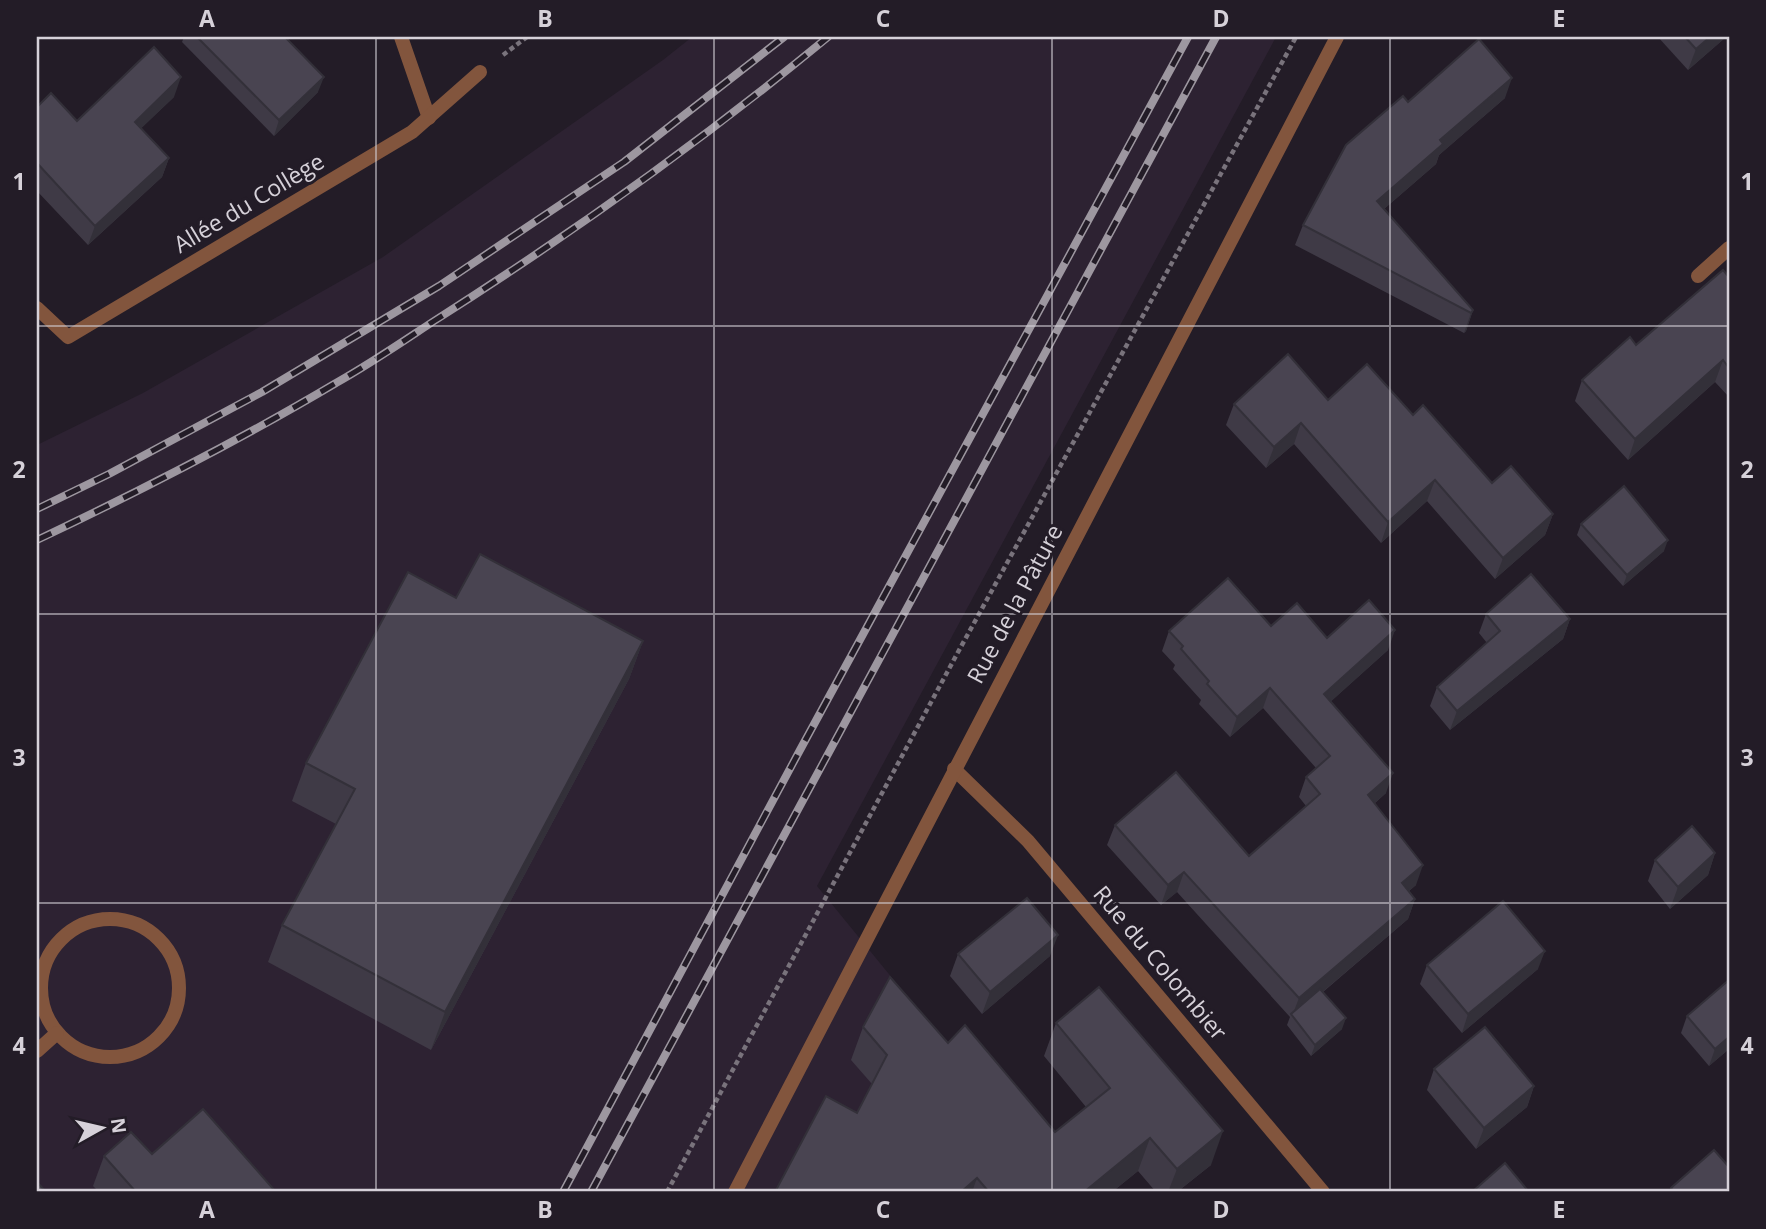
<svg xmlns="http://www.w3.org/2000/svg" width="1766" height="1229" font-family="'Open Sans',sans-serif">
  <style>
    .built { fill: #2d2232 }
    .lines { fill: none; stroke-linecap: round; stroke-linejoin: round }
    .path { stroke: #79737c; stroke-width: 4.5; stroke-dasharray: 5 3.5; stroke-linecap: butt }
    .service { stroke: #82553d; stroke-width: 14 }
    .minor { stroke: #82553d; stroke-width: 14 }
    .rail-casing { stroke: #9d97a0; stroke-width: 8 }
    .rail { stroke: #231c27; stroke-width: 5; stroke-dasharray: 16; stroke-linecap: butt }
    .wall { fill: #3f3a46 }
    .shaded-wall { fill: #333039 }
    .building { fill: #494451; stroke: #333039; stroke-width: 2 }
    .grid { fill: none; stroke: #d6d1d9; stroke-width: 2; stroke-opacity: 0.55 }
    .labels { text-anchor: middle; stroke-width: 6; stroke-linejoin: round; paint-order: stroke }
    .street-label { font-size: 23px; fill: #d6d1d9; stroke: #231c27 }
    .neatline { fill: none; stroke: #d6d1d9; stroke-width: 2.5 }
    .grid-label { font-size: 23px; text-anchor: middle; font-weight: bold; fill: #d6d1d9 }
  </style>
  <rect width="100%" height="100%" fill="#231c27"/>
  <polygon class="built" points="692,37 1276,37 817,886 1067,1192 37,1192 37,445 143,393 383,257 663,60"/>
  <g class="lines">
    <g class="path">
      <polyline points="503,55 527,37"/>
      <polyline points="667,1192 957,654 1296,37"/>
    </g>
    <polyline class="service" points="1698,276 1729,248"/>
    <g class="minor">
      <polyline points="401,37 429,118"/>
      <polyline points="37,308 68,337 412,132 480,72"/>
      <polyline points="954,769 1028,841 1323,1192"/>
      <circle cx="110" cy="988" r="69"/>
      <polyline points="37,1051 57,1033"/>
      <polyline points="735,1192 1337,37"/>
    </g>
    <defs>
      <g id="rail">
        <polyline points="37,509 109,474 262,392 439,286 624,162 784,37"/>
        <path d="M37 540C138 492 240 440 336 383 370 364 402 342 434 321 571 234 703 140 828 37"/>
        <polyline points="563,1192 800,750 1188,37"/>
        <polyline points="591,1192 1216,37"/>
      </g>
    </defs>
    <use href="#rail" class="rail-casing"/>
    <use href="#rail" class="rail"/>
  </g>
  <g class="wall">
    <polygon points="184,37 285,37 318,92 274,136 182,42"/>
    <polygon points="1658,37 1726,37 1688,70"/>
    <polygon points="174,97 141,128 169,158 162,177 88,245 37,191 37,107 77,121"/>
    <polygon points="1505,98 1439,155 1436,164 1384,209 1473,310 1466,331 1464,333 1295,245 1303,225 1408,102"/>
    <polygon points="1729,277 1729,397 1715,382 1628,460 1575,401 1582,380 1636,345"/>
    <polygon points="1328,400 1413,415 1492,483 1553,514 1545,535 1495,579 1427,501 1381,543 1294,444 1266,468 1226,425 1234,404"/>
    <polygon points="1581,524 1664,551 1623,586 1577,535"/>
    <polygon points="456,598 643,641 629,679 431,1050 268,962 282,925 336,824 292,801 306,763"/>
    <polygon points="1486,614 1570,619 1563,639 1450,730 1430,706 1437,687 1487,643 1479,633"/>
    <polygon points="1271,626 1388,650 1330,702 1386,793 1375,803 1416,885 1409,891 1415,899 1408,919 1323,992 1342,1029 1311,1056 1287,1025 1290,1017 1177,892 1161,905 1107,845 1115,825 1249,856 1306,806 1299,797 1306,777 1316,768 1263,708 1230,737 1199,704 1201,700 1173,669 1175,665 1162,651 1169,631"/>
    <polygon points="1715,853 1708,875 1670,909 1648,881 1655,860"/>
    <polygon points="958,954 1050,956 982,1014 950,976"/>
    <polygon points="1427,965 1538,969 1462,1033 1420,984"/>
    <polygon points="1729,980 1729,1049 1709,1066 1681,1033 1687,1016"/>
    <polygon points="1056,1023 1211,1165 1177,1192 1156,1192 1138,1171 1112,1192 775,1192 857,1113 872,1084 851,1060 863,1027 948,1043 1055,1132 1086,1107 1044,1056"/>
    <polygon points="1434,1069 1534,1086 1527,1107 1476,1149 1427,1090"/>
    <polygon points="152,1154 276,1192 99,1192 93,1186 104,1156"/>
  </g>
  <g class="shaded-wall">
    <polygon points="1710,37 1726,37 1688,70 1696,49"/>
    <polygon points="181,77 174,97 128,141 135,122"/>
    <polygon points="324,77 318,92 274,136 279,120"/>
    <polygon points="1512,78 1505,98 1439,155 1436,164 1369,222 1377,201 1440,140"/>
    <polygon points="169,158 162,177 88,245 95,226"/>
    <polygon points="1473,310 1466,331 1464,333 1471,313"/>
    <polygon points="1723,360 1715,382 1628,460 1635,439"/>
    <polygon points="1301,423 1294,444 1266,468 1274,447"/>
    <polygon points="1435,480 1427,501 1381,543 1388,522"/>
    <polygon points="1553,514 1545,535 1495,579 1503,558"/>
    <polygon points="1668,540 1664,551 1623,586 1627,575"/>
    <polygon points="1570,619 1563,639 1450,730 1457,711"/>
    <polygon points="1395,630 1388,650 1317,714 1324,694"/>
    <polygon points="643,641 629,679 431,1050 445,1012"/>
    <polygon points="1270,688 1263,708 1230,737 1237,717"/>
    <polygon points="1393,773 1386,793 1361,815 1368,795"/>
    <polygon points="1715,853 1708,875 1670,909 1678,887"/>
    <polygon points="1423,865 1416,885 1395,903 1402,883"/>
    <polygon points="1184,872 1177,892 1161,905 1168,885"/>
    <polygon points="1415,899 1408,919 1293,1017 1292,1016 1299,998"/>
    <polygon points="1058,935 1050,956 982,1014 990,992"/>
    <polygon points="1545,951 1538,969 1462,1033 1468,1014"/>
    <polygon points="1346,1018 1342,1029 1311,1056 1315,1045"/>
    <polygon points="1729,1037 1729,1049 1709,1066 1715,1049"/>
    <polygon points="1534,1086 1527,1107 1476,1149 1484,1128"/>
    <polygon points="1223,1131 1211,1165 1177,1192 1168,1192 1177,1169"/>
    <polygon points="1150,1138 1138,1171 1112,1192 1084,1192"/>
    <polygon points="977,1178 972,1192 961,1192"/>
  </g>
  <g class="building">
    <polygon points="197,37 285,37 324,77 279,120"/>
    <polygon points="1685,37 1710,37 1696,49"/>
    <polygon points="1479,39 1512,78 1440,140 1443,144 1377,201 1473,310 1471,313 1303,225 1346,145 1403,96 1408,102"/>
    <polygon points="154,47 181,77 135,122 169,158 95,226 37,163 37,107 51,93 77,121"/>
    <polygon points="1723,270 1729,277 1729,368 1723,360 1635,439 1582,380 1630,337 1636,345"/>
    <polygon points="1288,354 1328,400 1367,364 1413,415 1423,405 1492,483 1511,466 1553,514 1503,558 1435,480 1388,522 1301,423 1274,447 1234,404"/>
    <polygon points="1624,486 1668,540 1627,575 1581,524"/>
    <polygon points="480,554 643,641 445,1012 282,925 355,789 306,763 408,572 456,598"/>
    <polygon points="1531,574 1570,619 1457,711 1437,687 1500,631 1486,614"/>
    <polygon points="1228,578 1271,626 1297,603 1327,638 1369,600 1395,630 1324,694 1393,773 1368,795 1423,865 1402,883 1415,899 1299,998 1184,872 1168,885 1115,825 1176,772 1249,856 1320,794 1306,777 1330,756 1270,688 1237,717 1207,684 1209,681 1181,649 1183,646 1169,631"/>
    <polygon points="1692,826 1715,853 1678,887 1655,860"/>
    <polygon points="1027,898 1058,935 990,992 958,954"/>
    <polygon points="1503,901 1545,951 1468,1014 1427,965"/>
    <polygon points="890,977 948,1043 965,1025 1055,1132 1110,1088 1056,1023 1099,987 1223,1131 1177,1169 1150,1138 1084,1192 989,1192 977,1178 961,1192 775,1192 826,1096 857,1113 887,1055 863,1027"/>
    <polygon points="1729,980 1729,1037 1715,1049 1687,1016"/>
    <polygon points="1320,989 1346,1018 1315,1045 1291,1014"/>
    <polygon points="1485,1027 1534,1086 1484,1128 1434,1069"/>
    <polygon points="203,1109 276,1192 136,1192 104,1156 131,1132 152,1154"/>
    <polygon points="1714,1150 1729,1167 1729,1192 1674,1192 1671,1188"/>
    <polygon points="1505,1163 1529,1192 1472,1192"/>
    <polygon points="37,1182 46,1192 37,1192"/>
  </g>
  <path class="grid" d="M376 37V1192M714 37V1192M1052 37V1192M1390 37V1192M37 326H1729M37 614H1729M37 903H1729"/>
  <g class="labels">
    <g class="street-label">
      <text transform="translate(249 203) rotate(-31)" y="8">Allée du Collège</text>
      <text transform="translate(1015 604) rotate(-62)" y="8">Rue de la Pâture</text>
      <text transform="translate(1160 963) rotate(50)" y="8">Rue du Colombier</text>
    </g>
  </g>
  <rect width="1766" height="1229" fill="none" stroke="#231c27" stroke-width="77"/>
  <g transform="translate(102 1128) rotate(82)" stroke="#231c27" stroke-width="5" paint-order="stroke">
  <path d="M0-5L12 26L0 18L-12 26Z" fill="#d6d1d9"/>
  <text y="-10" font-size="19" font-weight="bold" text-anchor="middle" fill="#d6d1d9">N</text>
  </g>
  <rect x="38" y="38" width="1690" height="1152" class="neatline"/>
  <g class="grid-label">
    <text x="207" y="27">A</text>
    <text x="545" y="27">B</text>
    <text x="883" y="27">C</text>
    <text x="1221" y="27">D</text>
    <text x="1559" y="27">E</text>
    <text x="19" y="190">1</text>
    <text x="1747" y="190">1</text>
    <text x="19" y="478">2</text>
    <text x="1747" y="478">2</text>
    <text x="19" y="766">3</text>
    <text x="1747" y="766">3</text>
    <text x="19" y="1054">4</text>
    <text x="1747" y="1054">4</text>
    <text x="207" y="1218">A</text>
    <text x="545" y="1218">B</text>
    <text x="883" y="1218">C</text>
    <text x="1221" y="1218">D</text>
    <text x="1559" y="1218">E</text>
  </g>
</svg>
